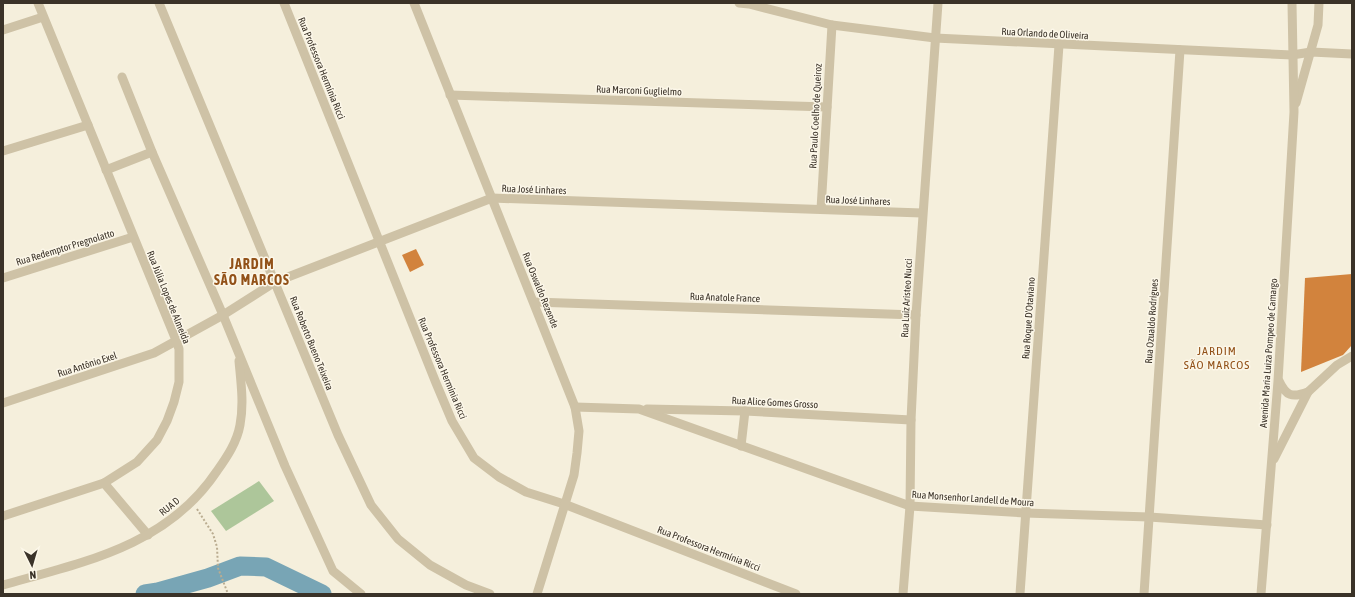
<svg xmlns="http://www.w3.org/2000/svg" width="1355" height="597" font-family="'Asap Condensed',sans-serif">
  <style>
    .green { fill: #adc69a }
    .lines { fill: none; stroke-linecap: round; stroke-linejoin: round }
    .river { stroke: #78a5b5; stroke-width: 19 }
    .building { fill: #d2833d }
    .path { stroke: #baac90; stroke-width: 2; stroke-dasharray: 2 2; stroke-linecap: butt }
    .street { stroke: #cec2a6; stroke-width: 9 }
    .labels { text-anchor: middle; stroke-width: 3; stroke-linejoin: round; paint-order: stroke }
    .street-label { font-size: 10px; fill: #3a3228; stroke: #fcf7e9 }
    .quarter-label { font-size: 12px; letter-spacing: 1px; fill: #925118; stroke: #fcf7e9 }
    .district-label { font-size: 14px; font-weight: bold; letter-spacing: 1px; fill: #925118; stroke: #fcf7e9 }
  </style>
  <rect width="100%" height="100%" fill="#f5efdc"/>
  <polygon class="green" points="259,481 274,501 226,531 211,511"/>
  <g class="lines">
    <polyline class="river" points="145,594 158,592 208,578 240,566 266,567 322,594"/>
  </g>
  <g class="building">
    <polygon points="416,249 424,265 410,272 402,255"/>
    <polygon points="1352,274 1352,345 1343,355 1301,372 1305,278"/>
  </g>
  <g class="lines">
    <polyline class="path" points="197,509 213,534 217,547 218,568 228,594"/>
    <g class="street">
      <polyline points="159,3 338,435 371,505 398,539 430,565 466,585 490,594"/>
      <polyline points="284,3 436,383 452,421 474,458 499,477 526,492 564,504 796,594"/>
      <polyline points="414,3 575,407 579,431 577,453 574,475 537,594"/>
      <polyline points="739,3 749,4 832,25 935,38 1292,55 1311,52 1352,54"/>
      <polyline points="3,30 43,17"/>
      <polyline points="122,77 152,152 223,315 285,466 333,571 361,594"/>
      <polyline points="450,95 827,107"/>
      <polyline points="1296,103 1318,25 1319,3"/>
      <polyline points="3,151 88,125"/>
      <polyline points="106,170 152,152"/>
      <polyline points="821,209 832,25"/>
      <polyline points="3,278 133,237"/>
      <polyline points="534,302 916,315"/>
      <path d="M1279 381C1286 396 1292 398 1308 392"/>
      <polyline points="3,403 154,353 223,315 275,282 492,198 922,213"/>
      <polyline points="575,407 639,409 910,506 1025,513 1149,517 1267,525"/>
      <polyline points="647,409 745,411 911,420"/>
      <polyline points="741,446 745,411"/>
      <polyline points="1274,459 1308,392 1337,365 1352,356"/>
      <polyline points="104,483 148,535"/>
      <polyline points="3,516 104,483 137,462 157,440 167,421 174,402 179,382 179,349 176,340 38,3"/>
      <path d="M3 585C84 562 167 546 217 471 227 457 237 442 240 425 244 404 241 383 239 361"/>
      <polyline points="903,594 910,506 911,420 916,315 938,3"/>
      <polyline points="1020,594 1059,45"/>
      <polyline points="1144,594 1180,50"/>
      <polyline points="1261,594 1278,381 1294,112 1292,3"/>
    </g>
  </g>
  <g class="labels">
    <g class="street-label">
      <text transform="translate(1045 33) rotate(3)" y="4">Rua Orlando de Oliveira</text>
      <text transform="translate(322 68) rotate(68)" y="4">Rua Professora Hermínia Ricci</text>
      <text transform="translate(639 90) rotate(2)" y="4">Rua Marconi Guglielmo</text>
      <text transform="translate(815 116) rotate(-87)" y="4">Rua Paulo Coelho de Queiroz</text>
      <text transform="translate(534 189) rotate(2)" y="4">Rua José Linhares</text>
      <text transform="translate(858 200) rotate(2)" y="4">Rua José Linhares</text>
      <text transform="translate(65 247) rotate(-17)" y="4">Rua Redemptor Pregnolatto</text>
      <text transform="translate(541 290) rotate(68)" y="4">Rua Oswaldo Rezende</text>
      <text transform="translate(169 297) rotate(68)" y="4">Rua Júlia Lopes de Almeida</text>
      <text transform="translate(725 297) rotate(2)" y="4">Rua Anatole France</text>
      <text transform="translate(906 298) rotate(-87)" y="4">Rua Luiz Aristeo Nucci</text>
      <text transform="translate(1028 318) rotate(-86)" y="4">Rua Roque D'Otaviano</text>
      <text transform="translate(1151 321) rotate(-86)" y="4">Rua Ozualdo Rodrigues</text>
      <text transform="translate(312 343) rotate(68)" y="4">Rua Roberto Bueno Teixeira</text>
      <text transform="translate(1268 353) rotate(-86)" y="4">Avenida Maria Luiza Pompeo de Camargo</text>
      <text transform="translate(87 364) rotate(-18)" y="4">Rua Antônio Exel</text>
      <text transform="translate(443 368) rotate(67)" y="4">Rua Professora Hermínia Ricci</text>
      <text transform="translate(775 402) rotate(3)" y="4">Rua Alice Gomes Grosso</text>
      <text transform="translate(973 498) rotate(4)" y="4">Rua Monsenhor Landell de Moura</text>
      <text transform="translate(169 506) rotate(-39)" y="4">RUA D</text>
      <text transform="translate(709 548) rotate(21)" y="4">Rua Professora Hermínia Ricci</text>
    </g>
    <g class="quarter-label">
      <text x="1217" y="355">JARDIM<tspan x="1217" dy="14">SÃO MARCOS</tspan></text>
    </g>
    <g class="district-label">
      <text x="252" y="269">JARDIM<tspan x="252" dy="16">SÃO MARCOS</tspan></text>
    </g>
  </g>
  <rect width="1355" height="597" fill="none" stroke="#3a3228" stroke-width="8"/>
  <g transform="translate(32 565) rotate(175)" stroke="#fcf7e9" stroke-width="3" paint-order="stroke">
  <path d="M0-3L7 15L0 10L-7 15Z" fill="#3a3228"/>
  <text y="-6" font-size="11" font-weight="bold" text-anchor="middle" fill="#3a3228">N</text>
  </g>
</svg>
